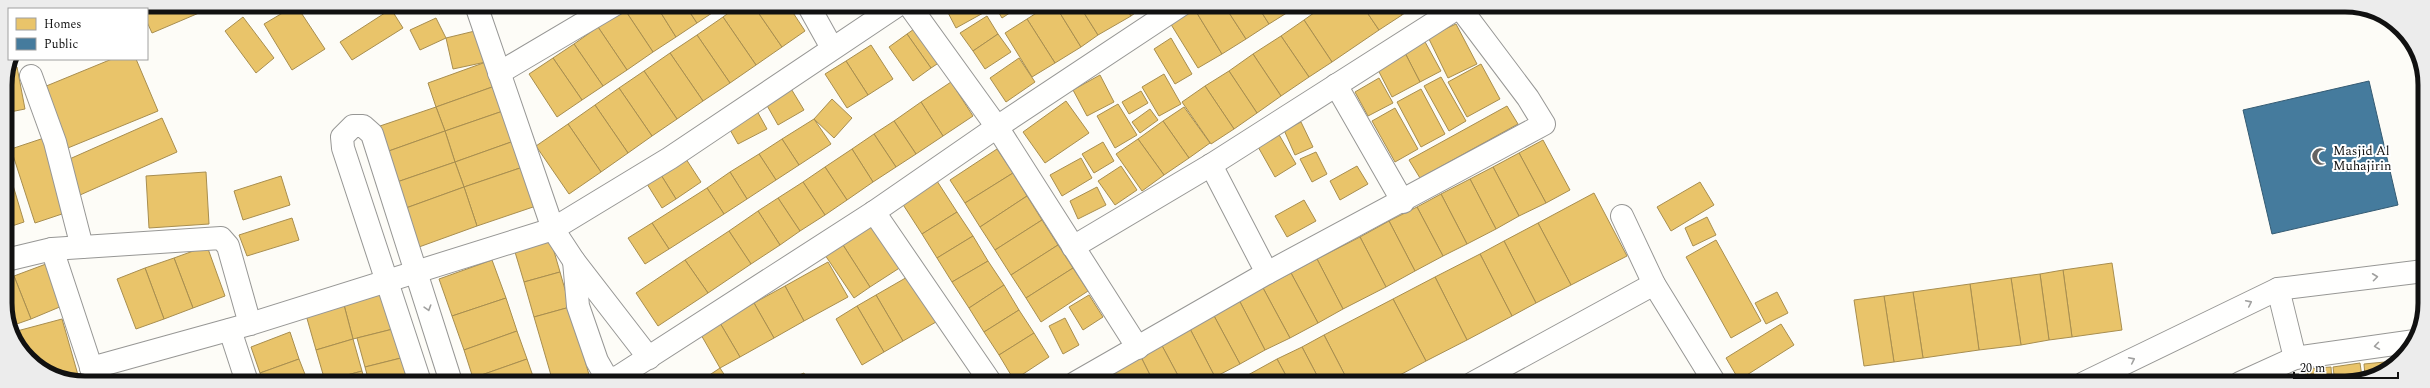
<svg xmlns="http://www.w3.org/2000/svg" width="2430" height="388" font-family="Spectral,serif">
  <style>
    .homes { fill: #e9c46a; stroke: #a88e4f }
    .public { fill: #457b9d; stroke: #355b73 }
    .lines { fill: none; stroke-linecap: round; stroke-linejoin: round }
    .minor-casing { stroke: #979795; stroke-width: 24 }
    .tertiary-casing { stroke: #979795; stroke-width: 24 }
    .minor { stroke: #fffffe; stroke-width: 22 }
    .tertiary { stroke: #fffffe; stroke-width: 22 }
    .oneway { stroke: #a0a09f }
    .labels { text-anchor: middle; stroke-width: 4; stroke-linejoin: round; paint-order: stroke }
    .poi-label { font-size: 13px; fill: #111; stroke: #fff; text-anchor: start }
    .rim { fill: none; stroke: #111; stroke-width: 5 }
  </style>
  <rect width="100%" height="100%" fill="#fdfcf7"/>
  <g class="homes">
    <polygon points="85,5 90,5 81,9 65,9"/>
    <polygon points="149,5 212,5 213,7 152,33 147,22 147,9 141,9"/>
    <polygon points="296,5 325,49 292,70 264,24"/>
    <polygon points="434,5 457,5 439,14"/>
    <polygon points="632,5 656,5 676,37 653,52 625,10"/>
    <polygon points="656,5 685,5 697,23 676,37"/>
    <polygon points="685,5 720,5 721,7 697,23"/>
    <polygon points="739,5 753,5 782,47 756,65 723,17"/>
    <polygon points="753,5 788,5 805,31 782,47"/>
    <polygon points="944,5 982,5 985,12 956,28"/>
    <polygon points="994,5 1022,5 1002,18"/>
    <polygon points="1049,5 1055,5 1081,47 1055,63 1027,19"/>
    <polygon points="1055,5 1079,5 1098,35 1081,47"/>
    <polygon points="1079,5 1124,5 1131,16 1098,35"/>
    <polygon points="1124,5 1146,5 1131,16"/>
    <polygon points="1187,5 1192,5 1222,54 1198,68 1167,18"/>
    <polygon points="1192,5 1224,5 1246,39 1222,54"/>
    <polygon points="1224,5 1257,5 1269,24 1246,39"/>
    <polygon points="1257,5 1291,5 1293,9 1269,24"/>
    <polygon points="1325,5 1362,5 1379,30 1332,62 1304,20"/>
    <polygon points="1362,5 1396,5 1402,15 1379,30"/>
    <polygon points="1396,5 1416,5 1402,15"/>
    <polygon points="391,9 403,28 352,60 340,42"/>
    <polygon points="625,10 653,52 627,70 598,27"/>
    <polygon points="987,16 998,34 973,51 960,33"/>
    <polygon points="243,17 274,58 256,73 225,31"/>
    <polygon points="723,17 756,65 730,83 697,35"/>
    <polygon points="436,18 446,38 420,50 410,30"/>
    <polygon points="1027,19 1055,63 1032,77 1005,33"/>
    <polygon points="1304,20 1332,62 1309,77 1281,36"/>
    <polygon points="1456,24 1477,64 1448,78 1428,37"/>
    <polygon points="598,27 627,70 603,86 574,44"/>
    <polygon points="917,27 940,62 931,68 907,34"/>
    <polygon points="479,30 486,62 453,69 446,38"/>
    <polygon points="907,34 931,68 913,81 889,47"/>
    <polygon points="998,34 1011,52 985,69 973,51"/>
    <polygon points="697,35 730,83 703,101 670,53"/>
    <polygon points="1281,36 1309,77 1281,96 1253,54"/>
    <polygon points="1171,38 1192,74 1175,84 1154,49"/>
    <polygon points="1424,40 1441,71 1420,82 1404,51"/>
    <polygon points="574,44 603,86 582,100 553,58"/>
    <polygon points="871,45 893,79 868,95 846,61"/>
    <polygon points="1404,51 1420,82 1392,97 1376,66"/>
    <polygon points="670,53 703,101 677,119 644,71"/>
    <polygon points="1253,54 1281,96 1257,113 1229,71"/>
    <polygon points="553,58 582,100 557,117 529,74"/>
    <polygon points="1019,58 1035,82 1006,102 990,78"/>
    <polygon points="112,59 136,59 158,111 63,150 39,89"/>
    <polygon points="846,61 868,95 847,108 825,74"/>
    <polygon points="486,62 495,86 436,107 428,83"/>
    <polygon points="1481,64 1500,99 1467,117 1448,82"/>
    <polygon points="17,67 25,109 5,113 5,85 8,68"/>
    <polygon points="644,71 677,119 652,136 619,88"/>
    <polygon points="1229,71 1257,113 1234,129 1205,86"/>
    <polygon points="1164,74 1181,104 1159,116 1142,87"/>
    <polygon points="1100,75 1114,102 1087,116 1073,90"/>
    <polygon points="1441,77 1466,121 1449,131 1424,86"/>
    <polygon points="1379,78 1393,103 1368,116 1355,92"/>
    <polygon points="951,82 973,116 943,136 921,102"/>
    <polygon points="495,86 503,111 445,131 436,107"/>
    <polygon points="1205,86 1234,129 1211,144 1182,102"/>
    <polygon points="790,87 804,110 778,125 765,102"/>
    <polygon points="619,88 652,136 628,153 595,105"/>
    <polygon points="1421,89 1445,134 1421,147 1397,102"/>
    <polygon points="1141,91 1148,103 1129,114 1122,102"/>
    <polygon points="832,99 852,118 834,138 814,119"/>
    <polygon points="1066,101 1089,133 1045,163 1023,132"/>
    <polygon points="921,102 943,136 916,154 894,121"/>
    <polygon points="1118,104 1137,135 1115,148 1097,116"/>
    <polygon points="595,105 628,153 601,172 568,124"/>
    <polygon points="1507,106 1518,124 1420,178 1409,160"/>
    <polygon points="436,107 445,131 386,152 377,127"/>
    <polygon points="1184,107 1210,143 1189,158 1163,121"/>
    <polygon points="1395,108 1418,149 1395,162 1372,121"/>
    <polygon points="1150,109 1158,120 1140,133 1132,122"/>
    <polygon points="503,111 514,141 455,162 445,131"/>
    <polygon points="757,111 767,129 738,144 729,128"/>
    <polygon points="162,118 177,152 80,195 65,161"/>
    <polygon points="814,119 831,144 799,165 782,139"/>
    <polygon points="894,121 916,154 896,167 874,134"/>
    <polygon points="1163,121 1189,158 1164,175 1138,139"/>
    <polygon points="1301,122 1313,147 1295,155 1284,130"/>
    <polygon points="568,124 601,172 569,194 536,146"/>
    <polygon points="445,131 455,162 397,182 386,152"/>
    <polygon points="1278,133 1296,164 1275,177 1257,145"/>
    <polygon points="874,134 896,167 873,182 852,149"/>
    <polygon points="47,137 71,211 35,223 11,149"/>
    <polygon points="782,139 799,165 776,180 759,154"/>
    <polygon points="1138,139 1164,175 1142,191 1116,154"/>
    <polygon points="1543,140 1570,190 1546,203 1519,153"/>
    <polygon points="514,141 523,167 464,187 455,162"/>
    <polygon points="1103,142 1114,161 1094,173 1082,154"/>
    <polygon points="852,149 873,182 847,200 825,167"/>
    <polygon points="997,149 1013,173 965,203 950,180"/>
    <polygon points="1316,152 1327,174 1312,182 1300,159"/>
    <polygon points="1519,153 1546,203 1519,216 1493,167"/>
    <polygon points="759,154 776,180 747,199 730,172"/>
    <polygon points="1081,158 1092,178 1062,196 1050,175"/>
    <polygon points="686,159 701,182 676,199 661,175"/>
    <polygon points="6,162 24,222 6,228"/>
    <polygon points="455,162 464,187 406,208 397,182"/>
    <polygon points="1121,166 1137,190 1115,205 1098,181"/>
    <polygon points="1357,166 1368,184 1340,200 1330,181"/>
    <polygon points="523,167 536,206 477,226 464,187"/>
    <polygon points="825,167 847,200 825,215 803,182"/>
    <polygon points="1493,167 1519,216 1496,229 1470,179"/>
    <polygon points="206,172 209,224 149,228 146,176"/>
    <polygon points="730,172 747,199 724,214 707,188"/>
    <polygon points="1013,173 1027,196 980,227 965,203"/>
    <polygon points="661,175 676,199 662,208 647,184"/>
    <polygon points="281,176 290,205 243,220 234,191"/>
    <polygon points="1470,179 1496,229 1467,244 1441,194"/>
    <polygon points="937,181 957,212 922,234 902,203"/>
    <polygon points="803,182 825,215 800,231 778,198"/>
    <polygon points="1700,182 1714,205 1671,231 1657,207"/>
    <polygon points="464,187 477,226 419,247 406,208"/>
    <polygon points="1097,187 1106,205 1078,219 1070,201"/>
    <polygon points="707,188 724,214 669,249 652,223"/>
    <polygon points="1594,193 1627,256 1571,285 1538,223"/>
    <polygon points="1441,194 1467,244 1443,256 1417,207"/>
    <polygon points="1027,196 1042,220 995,250 980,227"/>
    <polygon points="778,198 800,231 780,245 758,211"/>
    <polygon points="1304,200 1316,221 1287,237 1275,216"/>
    <polygon points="1417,207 1443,256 1415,271 1389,221"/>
    <polygon points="758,211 780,245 751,264 729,231"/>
    <polygon points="957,212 973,236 937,258 922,234"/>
    <polygon points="1707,217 1716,235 1693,246 1685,228"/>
    <polygon points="292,218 299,240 247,256 239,235"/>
    <polygon points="1042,220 1058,245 1011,275 995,250"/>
    <polygon points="1389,221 1415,271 1386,287 1360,237"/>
    <polygon points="652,223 669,249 645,264 628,238"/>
    <polygon points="1538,223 1571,285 1536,303 1504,241"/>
    <polygon points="873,224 901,267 870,287 843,245"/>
    <polygon points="729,231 751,264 708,293 685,260"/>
    <polygon points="973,236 988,261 952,282 937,258"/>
    <polygon points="1360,237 1386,287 1343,309 1317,259"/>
    <polygon points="1716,240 1761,321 1731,338 1686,257"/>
    <polygon points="551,241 560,272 524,282 515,252"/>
    <polygon points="1504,241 1536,303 1512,316 1480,254"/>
    <polygon points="843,245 870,287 854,298 825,255"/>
    <polygon points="1058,245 1073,268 1026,298 1011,275"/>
    <polygon points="207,246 225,296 193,308 174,258"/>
    <polygon points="1480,254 1512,316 1467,340 1435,277"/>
    <polygon points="174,258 193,308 164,319 145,268"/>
    <polygon points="1317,259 1343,309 1318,323 1291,273"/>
    <polygon points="492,260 506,298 452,316 439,279"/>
    <polygon points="685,260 708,293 658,326 636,293"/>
    <polygon points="988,261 1004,285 969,308 952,282"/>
    <polygon points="828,262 848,297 804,321 785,286"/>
    <polygon points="2112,263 2122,330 2072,337 2063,270"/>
    <polygon points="46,264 62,306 31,319 14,276"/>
    <polygon points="145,268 164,319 136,329 117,279"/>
    <polygon points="1073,268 1088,291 1041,322 1026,298"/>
    <polygon points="2063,270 2072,337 2049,340 2040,274"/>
    <polygon points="560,272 570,307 534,317 524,282"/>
    <polygon points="1291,273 1318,323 1290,338 1263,288"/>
    <polygon points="2040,274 2049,340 2021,345 2011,278"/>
    <polygon points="14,276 31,319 11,326 7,319 6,280"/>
    <polygon points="909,276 936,322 903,341 876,295"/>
    <polygon points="1435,277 1467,340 1426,361 1393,299"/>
    <polygon points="2011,278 2021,345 1979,350 1970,284"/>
    <polygon points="1970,284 1979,350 1923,358 1913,292"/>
    <polygon points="1004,285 1019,310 984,332 969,308"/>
    <polygon points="785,286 804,321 774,338 754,303"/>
    <polygon points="1263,288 1290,338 1265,350 1239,300"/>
    <polygon points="1777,292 1788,313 1766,324 1755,303"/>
    <polygon points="1913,292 1923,358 1894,362 1884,296"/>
    <polygon points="383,294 393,329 353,339 344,305"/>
    <polygon points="876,295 903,341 884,352 857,306"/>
    <polygon points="1089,295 1103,317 1083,330 1069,307"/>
    <polygon points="1884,296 1894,362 1864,366 1854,300"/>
    <polygon points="506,298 517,331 464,350 452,316"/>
    <polygon points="1393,299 1426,361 1385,383 1349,383 1324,335"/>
    <polygon points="1239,300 1265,350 1240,364 1213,314"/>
    <polygon points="754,303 774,338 740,357 720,323"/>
    <polygon points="344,305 353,339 316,350 306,315"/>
    <polygon points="857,306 884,352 862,365 836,319"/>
    <polygon points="570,307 591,382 553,382 534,317"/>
    <polygon points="1019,310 1034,333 999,355 984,332"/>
    <polygon points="1213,314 1240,364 1215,377 1189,327"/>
    <polygon points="1065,318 1079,345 1063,354 1049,326"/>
    <polygon points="62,319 80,382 74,382 32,363 20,343 17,331"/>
    <polygon points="720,323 740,357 720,368 700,333"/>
    <polygon points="1781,324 1794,345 1739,380 1726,358"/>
    <polygon points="1189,327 1215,377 1204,383 1182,383 1160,342"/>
    <polygon points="393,329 401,358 365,367 357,338"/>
    <polygon points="517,331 527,359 473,378 464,350"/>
    <polygon points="290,332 299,359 260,373 251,347"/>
    <polygon points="1034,333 1049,357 1014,380 999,355"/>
    <polygon points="1324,335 1349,383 1321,383 1302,347"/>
    <polygon points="353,339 362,371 325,381 316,350"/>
    <polygon points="1160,342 1182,383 1154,383 1139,353"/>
    <polygon points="1302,347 1321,383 1290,383 1277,359"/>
    <polygon points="1139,353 1154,383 1119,383 1111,368"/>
    <polygon points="401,358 408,382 369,382 365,367"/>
    <polygon points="299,359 308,382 264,382 260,373"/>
    <polygon points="527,359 535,382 475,382 473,378"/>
    <polygon points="1277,359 1290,383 1252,383 1248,375"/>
    <polygon points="2395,361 2396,364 2365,376 2364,364"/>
    <polygon points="2360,363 2362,377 2345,383 2335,383 2333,367"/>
    <polygon points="2331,367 2332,383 2307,383 2305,369"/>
    <polygon points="720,368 729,382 699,382"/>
    <polygon points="1111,368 1119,383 1088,383"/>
    <polygon points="362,371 365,382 325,381"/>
    <polygon points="804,373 808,383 780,383"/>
  </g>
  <polygon class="public" points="2369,81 2398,205 2272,234 2243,110"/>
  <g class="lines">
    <defs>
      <g id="minor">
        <polyline points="476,5 553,229 574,261 649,358"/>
        <polyline points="808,5 832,48"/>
        <polyline points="909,5 997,127 1138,348"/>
        <polyline points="499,73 614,5"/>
        <polyline points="31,76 55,142 82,247"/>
        <polyline points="1336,85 1403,202"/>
        <polyline points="1211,165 1267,273"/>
        <polyline points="874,212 991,383"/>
        <polyline points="1622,216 1654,284 1715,383"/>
        <polyline points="1073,247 1211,165 1459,7"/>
        <polyline points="52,249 96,382"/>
        <polyline points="6,260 52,249 221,238 228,246 250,324"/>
        <polyline points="574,261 578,306 597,361 605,375 609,378 618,377 874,212 997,127 1181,5"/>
        <polyline points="230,330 247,382"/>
        <polyline points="91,368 250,324 553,229 670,158 898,5"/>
        <polyline points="420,382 343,148 342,137 353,126 363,126 372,134 451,382"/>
        <polyline points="1075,383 1267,273 1544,124 1528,98 1458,5"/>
        <polyline points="1473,383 1654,284"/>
      </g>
      <g id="tertiary">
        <polyline points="2278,289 2295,358"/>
        <polyline points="2084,383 2278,289 2424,271"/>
        <polyline points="2240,383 2295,358 2415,341"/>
      </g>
    </defs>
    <use href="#minor" class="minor-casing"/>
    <use href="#tertiary" class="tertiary-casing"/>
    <use href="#minor" class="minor"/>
    <use href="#tertiary" class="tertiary"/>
  </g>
  <defs><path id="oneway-chevron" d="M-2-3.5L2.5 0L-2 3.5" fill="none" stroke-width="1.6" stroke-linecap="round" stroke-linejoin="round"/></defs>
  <g class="oneway">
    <use href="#oneway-chevron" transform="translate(2375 277) rotate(-7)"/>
    <use href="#oneway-chevron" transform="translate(2249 303) rotate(-26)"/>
    <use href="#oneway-chevron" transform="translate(428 308) rotate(73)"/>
    <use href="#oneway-chevron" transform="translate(2377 346) rotate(172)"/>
    <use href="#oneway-chevron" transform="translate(2132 360) rotate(-26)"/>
  </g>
  <defs>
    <symbol id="mosque-bare" viewBox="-9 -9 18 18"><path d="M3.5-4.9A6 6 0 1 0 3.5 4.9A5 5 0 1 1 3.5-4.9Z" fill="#646362" stroke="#fff" stroke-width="2.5" paint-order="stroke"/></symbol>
  </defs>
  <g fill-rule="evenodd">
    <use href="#mosque-bare" x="2308" y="144" width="25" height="25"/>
  </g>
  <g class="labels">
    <g class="poi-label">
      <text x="2333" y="155">Masjid Al<tspan x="2333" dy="15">Muhajirin</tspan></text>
    </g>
  </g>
  <path d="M0 0H2430V388H0ZM85 12H2345A73 73 0 0 1 2418 85V303A73 73 0 0 1 2345 376H85A73 73 0 0 1 12 303V85A73 73 0 0 1 85 12Z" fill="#ececec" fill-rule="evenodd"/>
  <path class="rim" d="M85 12H2345A73 73 0 0 1 2418 85V303A73 73 0 0 1 2345 376H85A73 73 0 0 1 12 303V85A73 73 0 0 1 85 12Z"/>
  <rect x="8" y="8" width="140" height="52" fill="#ffffff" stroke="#a0a0a0"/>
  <rect x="16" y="18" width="20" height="12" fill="#e9c46a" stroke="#a0a0a0"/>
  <text x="44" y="28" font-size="12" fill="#111111">Homes</text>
  <rect x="16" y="38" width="20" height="12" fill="#457b9d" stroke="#a0a0a0"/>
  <text x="44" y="48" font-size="12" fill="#111111">Public</text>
  <path d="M2294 372v6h104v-6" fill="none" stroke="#111111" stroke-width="2"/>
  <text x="2300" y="372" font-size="12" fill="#111111" stroke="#ffffff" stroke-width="3" paint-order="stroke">20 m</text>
</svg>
